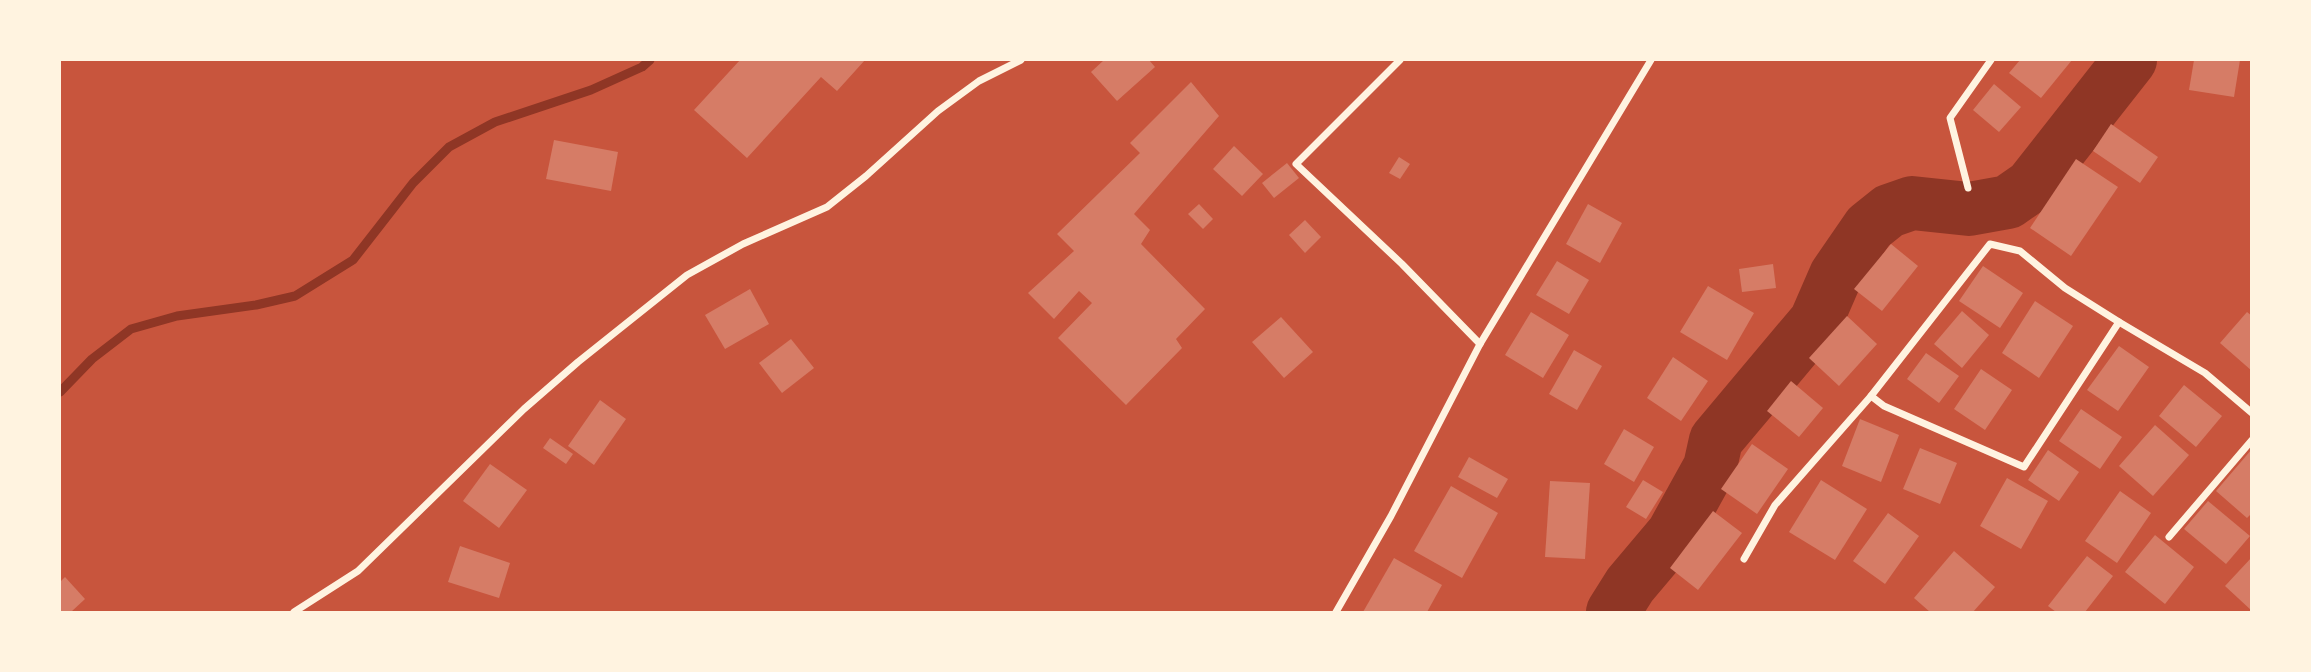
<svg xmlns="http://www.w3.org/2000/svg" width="2311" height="672" font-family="Georgia,serif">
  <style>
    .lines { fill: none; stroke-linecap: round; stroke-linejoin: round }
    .stream { stroke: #8f3625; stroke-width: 9 }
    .river { stroke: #8f3625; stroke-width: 54 }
    .building { fill: #d67c66 }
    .minor { stroke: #fff3e0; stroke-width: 7 }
  </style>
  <rect width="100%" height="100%" fill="#c8553d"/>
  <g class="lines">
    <polyline class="stream" points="60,392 92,359 131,329 177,316 256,305 295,296 353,260 413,183 449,147 495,122 591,90 642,67 650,60"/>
    <polyline class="river" points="1613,612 1630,585 1673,534 1710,467 1716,440 1816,321 1836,275 1869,227 1889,211 1912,203 1969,209 2008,202 2031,186 2130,60"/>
  </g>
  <g class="building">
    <polygon points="740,60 865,60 837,91 821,77 747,158 694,110"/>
    <polygon points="1104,60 1149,60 1155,67 1117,101 1091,72"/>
    <polygon points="2020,60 2072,60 2041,98 2009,73"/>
    <polygon points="2194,60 2240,60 2234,97 2189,90"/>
    <polygon points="1191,82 1219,116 1134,214 1150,230 1141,244 1205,309 1176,339 1182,348 1126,405 1058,338 1092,303 1079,291 1054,319 1028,293 1074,251 1057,234 1140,153 1130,143"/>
    <polygon points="1994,84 2021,107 1999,132 1973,110"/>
    <polygon points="2111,124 2158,157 2140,183 2093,151"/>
    <polygon points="554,140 618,152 611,191 546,179"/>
    <polygon points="1234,146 1263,174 1242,196 1213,169"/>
    <polygon points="1399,157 1410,164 1400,179 1389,173"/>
    <polygon points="2076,159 2118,187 2071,256 2030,228"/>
    <polygon points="1287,163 1299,178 1274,198 1262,183"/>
    <polygon points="1199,204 1213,219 1203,229 1188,214"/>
    <polygon points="1588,204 1622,223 1600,263 1566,244"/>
    <polygon points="1305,220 1321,237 1305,253 1289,235"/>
    <polygon points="1891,244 1918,266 1882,311 1854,289"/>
    <polygon points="1557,261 1589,280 1569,314 1536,295"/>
    <polygon points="1773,264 1776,288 1742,292 1739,269"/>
    <polygon points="1983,266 2023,293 2000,328 1959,301"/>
    <polygon points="1708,286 1754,313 1727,360 1680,332"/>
    <polygon points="750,289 769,324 725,349 705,315"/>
    <polygon points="2035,301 2073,326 2039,378 2002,353"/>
    <polygon points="1962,311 1989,335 1962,368 1934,344"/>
    <polygon points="1531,312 1569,335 1543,378 1505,355"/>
    <polygon points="2247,312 2252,316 2252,371 2220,343"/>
    <polygon points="1847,316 1877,344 1839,386 1809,358"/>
    <polygon points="1281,317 1313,352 1284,378 1252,342"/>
    <polygon points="791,339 814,368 782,393 759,363"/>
    <polygon points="2119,346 2149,367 2118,411 2087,390"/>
    <polygon points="1574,350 1602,366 1577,410 1549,394"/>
    <polygon points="1926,353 1959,376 1939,403 1907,379"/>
    <polygon points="1673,357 1708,381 1681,421 1647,398"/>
    <polygon points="1981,369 2012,390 1985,430 1954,409"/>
    <polygon points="1791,381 1823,408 1799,437 1767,411"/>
    <polygon points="2184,385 2222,416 2196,447 2159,416"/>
    <polygon points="600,400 626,419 594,465 568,446"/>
    <polygon points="2081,409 2122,437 2100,469 2059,441"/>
    <polygon points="1860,419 1899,435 1881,482 1842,466"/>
    <polygon points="2155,425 2189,455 2153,496 2119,466"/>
    <polygon points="1624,429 1654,447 1634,482 1604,464"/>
    <polygon points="550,438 573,454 566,464 543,448"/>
    <polygon points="1752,444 1788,469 1757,514 1721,489"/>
    <polygon points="1920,448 1957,463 1940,504 1903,489"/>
    <polygon points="2252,449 2252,513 2247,518 2216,491"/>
    <polygon points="2048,450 2079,472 2059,501 2028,480"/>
    <polygon points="1469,457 1508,479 1497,498 1458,477"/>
    <polygon points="490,464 527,490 499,528 463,501"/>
    <polygon points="2007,478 2048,501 2021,549 1980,526"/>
    <polygon points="1643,480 1663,492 1646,519 1626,507"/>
    <polygon points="1821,480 1867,509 1835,560 1789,532"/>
    <polygon points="1550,481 1590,483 1585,559 1545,557"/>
    <polygon points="1451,486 1498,513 1462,578 1414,551"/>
    <polygon points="2120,491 2151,513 2117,563 2085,541"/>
    <polygon points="2208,501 2250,536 2226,564 2184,529"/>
    <polygon points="1713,511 1742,533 1698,590 1670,568"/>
    <polygon points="1888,513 1919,536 1885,584 1853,561"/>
    <polygon points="2155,535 2194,567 2165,604 2125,572"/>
    <polygon points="460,546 510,563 499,598 448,582"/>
    <polygon points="1954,551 1995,587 1973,612 1930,612 1914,598"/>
    <polygon points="2087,556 2113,576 2085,612 2056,612 2048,606"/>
    <polygon points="2252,557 2252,611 2225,586"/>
    <polygon points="1394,558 1442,585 1427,612 1363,612"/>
    <polygon points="65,577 85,599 71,612 60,612 60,582"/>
  </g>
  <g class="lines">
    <g class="minor">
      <polyline points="1400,60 1296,164 1402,264 1480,344"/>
      <polyline points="1968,188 1950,118 1991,60"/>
      <polyline points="1871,396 1884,406 2024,467 2119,322 2205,373 2252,413"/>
      <polyline points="2169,537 2252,440"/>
      <polyline points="1744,559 1775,505 1871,396 1990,244 2020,251 2065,288 2119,322"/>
      <polyline points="294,612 358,571 524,409 578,362 687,275 743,244 827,207 866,176 938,111 979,81 1021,60"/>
      <polyline points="1336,612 1391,516 1480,344 1651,60"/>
    </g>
  </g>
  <rect width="2311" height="672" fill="none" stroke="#fff3e0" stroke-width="122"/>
</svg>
